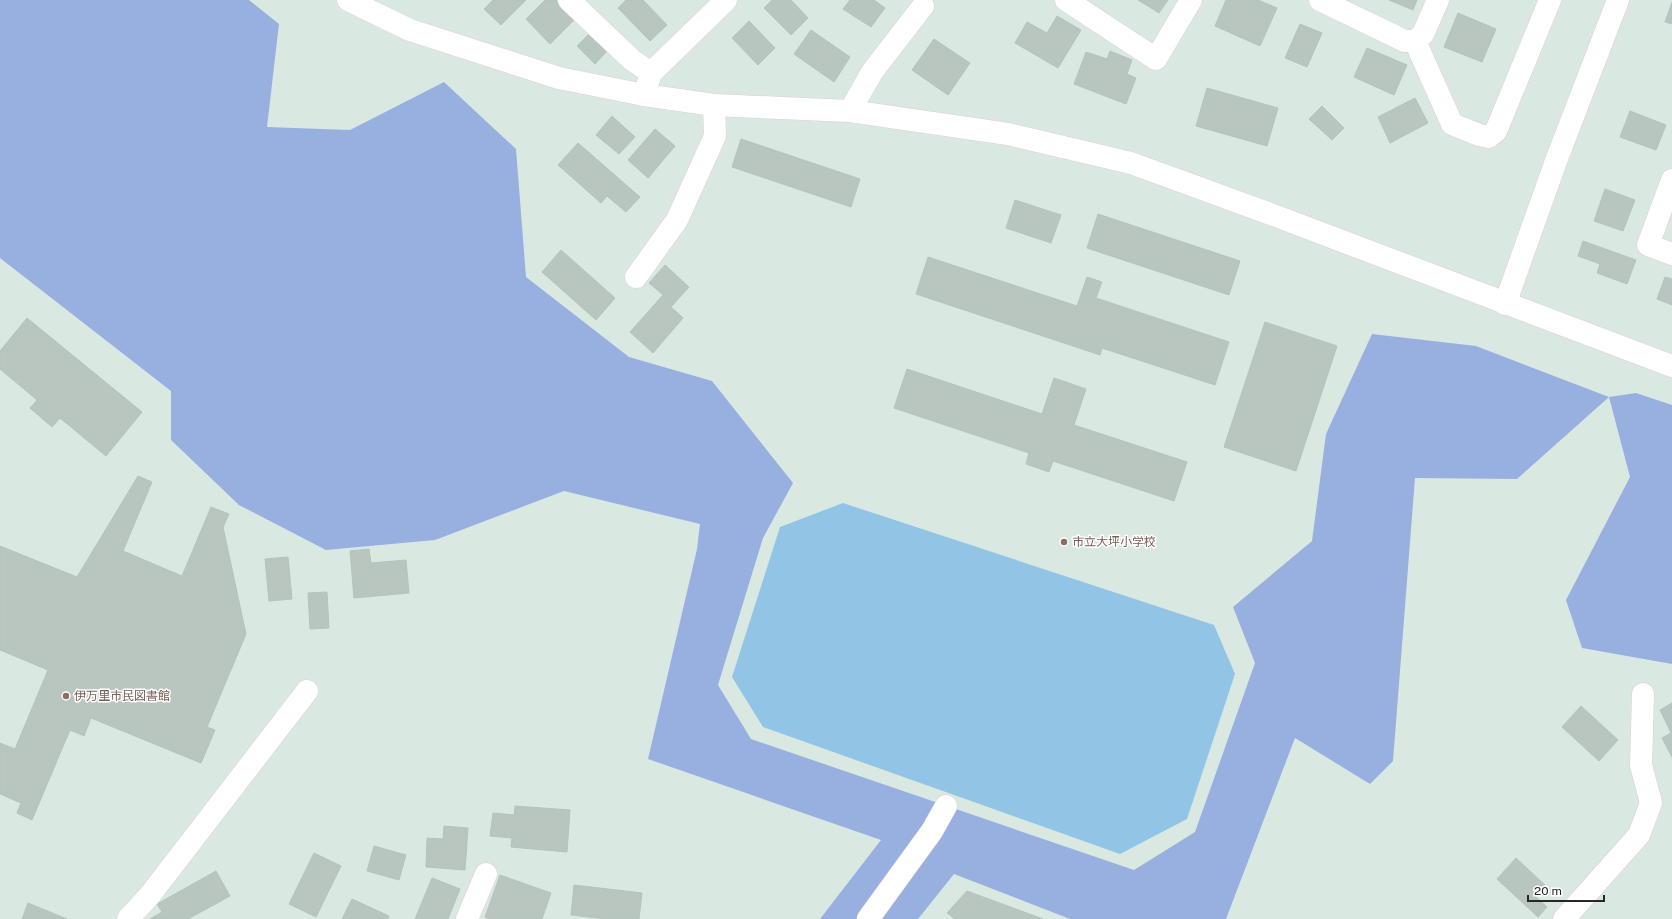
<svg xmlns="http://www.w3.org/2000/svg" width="1672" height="919" font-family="'Public Sans','Noto Sans JP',sans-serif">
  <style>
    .green { fill: #97b0df }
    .pitch { fill: #92c4e6 }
    .building { fill: #b9c5bf; stroke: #b3c4be }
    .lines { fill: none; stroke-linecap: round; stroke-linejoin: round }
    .street-casing { stroke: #e0ced2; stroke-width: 23 }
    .secondary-casing { stroke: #e0ced2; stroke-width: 23 }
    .street { stroke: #fff; stroke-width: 22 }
    .secondary { stroke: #fff; stroke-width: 22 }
    .education-dot { fill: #8d6e63; stroke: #fff; stroke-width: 1.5 }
    .labels { text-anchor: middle; stroke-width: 3; stroke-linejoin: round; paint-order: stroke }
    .education-label { font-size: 12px; fill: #785e54; stroke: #fff; text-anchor: start }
  </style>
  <rect width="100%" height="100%" fill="#d9e9e2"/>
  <polygon class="green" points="0,0 249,0 279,24 267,127 350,130 444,82 516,149 526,277 629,357 712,381 793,483 763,538 718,685 751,739 1134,870 1195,832 1255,663 1233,607 1312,541 1326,434 1372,334 1476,346 1609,397 1636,393 1672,405 1672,664 1582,648 1566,600 1630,477 1609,397 1517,479 1415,478 1393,761 1370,784 1295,738 1226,919 1070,919 954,874 918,919 820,919 881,840 648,759 697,549 700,524 564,491 435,540 326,550 239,505 171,440 171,391 0,258"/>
  <polygon class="pitch" points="843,503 1214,625 1235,674 1187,819 1120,854 763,727 732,677 780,527"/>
  <g class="building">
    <polygon points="493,0 526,0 501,25 484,9"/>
    <polygon points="545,0 556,0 575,19 550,44 526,19"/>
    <polygon points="626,0 643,0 667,25 650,41 618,8"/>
    <polygon points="772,0 791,0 808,18 791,35 764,8"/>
    <polygon points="850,0 874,0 885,8 871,27 843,9"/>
    <polygon points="1138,0 1168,0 1159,13"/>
    <polygon points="1226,0 1258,0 1277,8 1260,46 1215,26"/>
    <polygon points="1389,0 1417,0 1413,10"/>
    <polygon points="1672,2 1672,24 1665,22"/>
    <polygon points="1458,13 1496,29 1482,62 1444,47"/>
    <polygon points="1057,16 1081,30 1058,68 1015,43 1027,22 1047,33"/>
    <polygon points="749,21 775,48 758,65 732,38"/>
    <polygon points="1300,24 1322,33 1307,67 1285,58"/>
    <polygon points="811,30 850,57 834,82 794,54"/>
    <polygon points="590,33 607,51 595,64 577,46"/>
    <polygon points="934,39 970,63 948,95 912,70"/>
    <polygon points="1367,48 1407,65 1394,95 1354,77"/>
    <polygon points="1110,51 1132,60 1127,74 1136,78 1126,104 1074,84 1086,52 1107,59"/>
    <polygon points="1207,88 1278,108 1267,146 1196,126"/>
    <polygon points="1415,98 1428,123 1390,143 1378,117"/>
    <polygon points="1322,106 1344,128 1332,140 1309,119"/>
    <polygon points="1630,111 1666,125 1656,150 1620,137"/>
    <polygon points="612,116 635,137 619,154 596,135"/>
    <polygon points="655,129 675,146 648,178 628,160"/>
    <polygon points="741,139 860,179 851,207 732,167"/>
    <polygon points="578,143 640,197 626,212 607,196 601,203 558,165"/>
    <polygon points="1605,189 1635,200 1623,231 1594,221"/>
    <polygon points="1015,200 1061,215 1051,243 1006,228"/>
    <polygon points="1098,214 1240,261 1229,295 1087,248"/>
    <polygon points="1583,241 1636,260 1627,284 1597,273 1600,264 1578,256"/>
    <polygon points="561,250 615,298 596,320 542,272"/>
    <polygon points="928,257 1077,306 1087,277 1102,282 1096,298 1229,342 1215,385 1102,348 1100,355 916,294"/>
    <polygon points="665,265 689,287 671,307 683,318 653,353 630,332 663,295 649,283"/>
    <polygon points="1665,277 1672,279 1672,305 1657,299"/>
    <polygon points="27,318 142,412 106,456 60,418 52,427 30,408 37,400 0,369 0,351"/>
    <polygon points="1265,322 1337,346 1296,471 1224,447"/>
    <polygon points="907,369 1042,414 1054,378 1086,389 1074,425 1187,462 1174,501 1053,461 1049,472 1026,464 1029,453 894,408"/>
    <polygon points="138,476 152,482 123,551 182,576 211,507 229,514 223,527 246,634 207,727 215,730 201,763 91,718 84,736 70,730 32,820 17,813 21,803 0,794 0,743 15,749 48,670 0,650 0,546 77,577"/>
    <polygon points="369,549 371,563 406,560 409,593 354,598 350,551"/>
    <polygon points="288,557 292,599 269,601 265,559"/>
    <polygon points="327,592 329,628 310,629 308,593"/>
    <polygon points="1672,703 1672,757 1662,738 1671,733 1660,710"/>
    <polygon points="1581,706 1618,740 1599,761 1562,727"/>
    <polygon points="515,806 570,810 567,852 511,847 512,838 490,836 493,813 514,815"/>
    <polygon points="444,826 468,828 465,870 426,867 427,838 443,839"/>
    <polygon points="374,846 406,855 399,880 367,871"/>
    <polygon points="314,853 341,866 316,917 289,904"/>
    <polygon points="1516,858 1545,885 1535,896 1547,907 1538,917 1497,879"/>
    <polygon points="216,871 230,896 188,919 150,919 162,912 157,904"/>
    <polygon points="500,875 551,893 542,919 489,919 485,917"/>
    <polygon points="432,878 460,889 448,919 415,919"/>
    <polygon points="574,885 642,893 639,919 605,919 571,915"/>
    <polygon points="967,891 1043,919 955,919 947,913"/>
    <polygon points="352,899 389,916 388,919 342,919"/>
    <polygon points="28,903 67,919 22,919"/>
  </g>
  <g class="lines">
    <defs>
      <g id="street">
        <polyline points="569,0 632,60 651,73 644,95"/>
        <polyline points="1066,0 1156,59 1191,0"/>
        <polyline points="1320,0 1405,41 1415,41 1423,34 1438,0"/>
        <polyline points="1415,41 1452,124 1479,135 1489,137 1496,131 1550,0"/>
        <polyline points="651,73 726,0"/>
        <polyline points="850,111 872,72 923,6"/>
        <polyline points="1672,180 1648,245 1672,254"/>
        <polyline points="636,277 677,220 715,136 714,105"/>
        <polyline points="128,919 150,895 307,691"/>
        <polyline points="467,919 486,874"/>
        <polyline points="868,919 932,831 946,806"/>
        <polyline points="1564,919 1639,835 1651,803 1641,765 1643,694"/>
      </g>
      <g id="secondary">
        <polyline points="348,0 410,30 559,78 644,95 714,105 850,111 1008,134 1131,163 1276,216 1672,366"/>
        <polyline points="1505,304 1556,161 1618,0"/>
      </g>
    </defs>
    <use href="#street" class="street-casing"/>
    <use href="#secondary" class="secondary-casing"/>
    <use href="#street" class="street"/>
    <use href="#secondary" class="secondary"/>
  </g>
  <g class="education-dot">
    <circle cx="1064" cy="542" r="4"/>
    <circle cx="66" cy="696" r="4"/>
  </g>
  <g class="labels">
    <g class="education-label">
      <text x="1072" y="546">市立大坪小学校</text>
      <text x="74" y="700">伊万里市民図書館</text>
    </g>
  </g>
  <path d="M1528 895v6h76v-6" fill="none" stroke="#272727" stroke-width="2"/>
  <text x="1534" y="895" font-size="12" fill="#272727" stroke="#ffffff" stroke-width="3" paint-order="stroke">20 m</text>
</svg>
